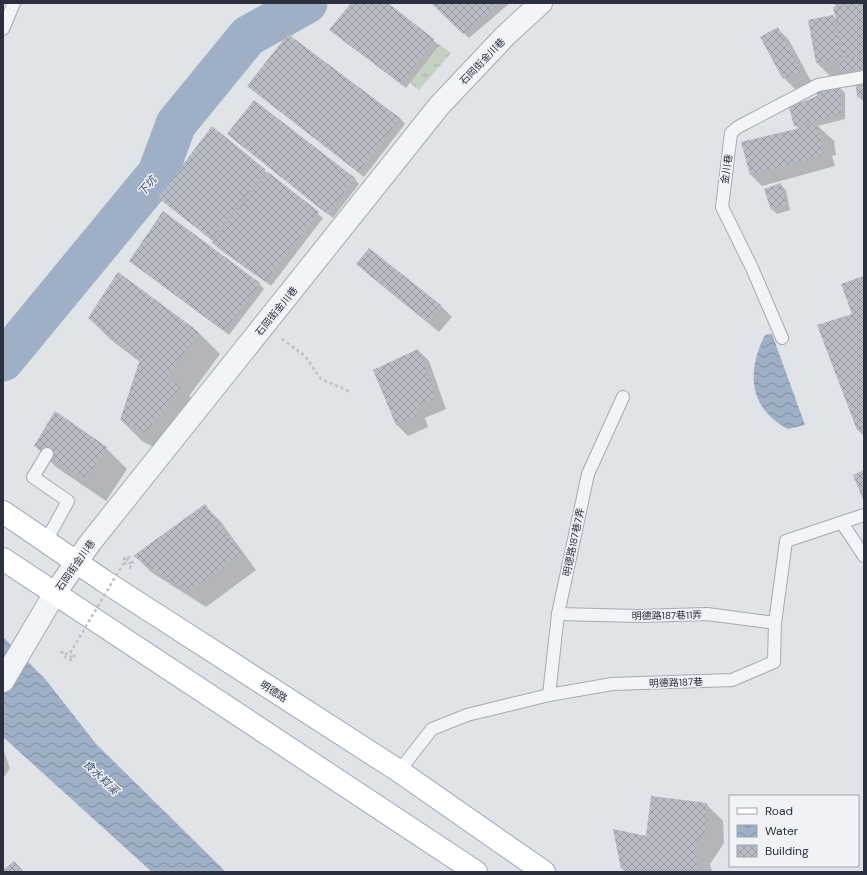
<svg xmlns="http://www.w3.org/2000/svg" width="867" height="875" font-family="'DM Sans','Noto Sans TC',sans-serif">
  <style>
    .grass { fill: url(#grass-tufts) }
    .water { fill: url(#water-waves) }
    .shadow { fill: #0003 }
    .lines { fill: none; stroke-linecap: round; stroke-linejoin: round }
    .river { stroke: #9eafc6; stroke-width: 41 }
    .building { fill: url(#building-cross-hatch) }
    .service-casing { stroke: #a6aab2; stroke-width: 14 }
    .tertiary-casing { stroke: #a6aab2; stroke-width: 24 }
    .primary-casing { stroke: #a1a7b3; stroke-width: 24 }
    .path { stroke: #bfc1c7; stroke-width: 2.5; stroke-dasharray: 3 3; stroke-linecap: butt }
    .service { stroke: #f3f4f7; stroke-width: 12 }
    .tertiary { stroke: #f3f4f7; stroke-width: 22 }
    .primary { stroke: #fff; stroke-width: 22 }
    .path-bridge { stroke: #bfc1c7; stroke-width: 2.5; stroke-dasharray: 3 3; stroke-linecap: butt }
    .labels { text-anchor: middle; stroke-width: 3; stroke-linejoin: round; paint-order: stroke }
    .street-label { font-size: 10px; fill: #2a303f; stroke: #f0f2f6 }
    .water-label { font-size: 11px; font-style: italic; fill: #374d70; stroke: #f0f2f6 }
  </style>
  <defs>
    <pattern id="grass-tufts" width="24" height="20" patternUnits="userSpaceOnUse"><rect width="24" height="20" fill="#c5d2c2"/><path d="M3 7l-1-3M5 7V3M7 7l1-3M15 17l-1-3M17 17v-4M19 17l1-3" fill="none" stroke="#a9b5a8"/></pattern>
    <pattern id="water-waves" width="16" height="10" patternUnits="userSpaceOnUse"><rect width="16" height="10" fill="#9eafc6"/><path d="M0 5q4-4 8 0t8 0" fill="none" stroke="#818fa2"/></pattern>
    <pattern id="building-cross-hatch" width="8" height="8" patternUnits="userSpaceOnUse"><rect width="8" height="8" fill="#b8bcc5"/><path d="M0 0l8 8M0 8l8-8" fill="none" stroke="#9699a1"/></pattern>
  </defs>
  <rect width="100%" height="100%" fill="#e0e3e8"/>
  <polygon class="grass" points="439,44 451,53 419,90 410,83"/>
  <g class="water">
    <path d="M772 334 805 425 788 429C749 409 746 372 765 335Z"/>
    <polygon points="3,637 46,680 96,744 226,872 152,872 3,737"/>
  </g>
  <g class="shadow">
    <polygon points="352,3 386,3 439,45 406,88 331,30"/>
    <polygon points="433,3 510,3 469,38"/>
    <polygon points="833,3 864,3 864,87 859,88 864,89 864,135 864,102 858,96 859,89 847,77 833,79 817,63 809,20 833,16 837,21 837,7"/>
    <polygon points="778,29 789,40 812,83 795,89 784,78"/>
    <polygon points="248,86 400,118 405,124 364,177"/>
    <polygon points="840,88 845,93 845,119 818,126 834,141 836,155 832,156 835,166 762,186 751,175 742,142 799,129 795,125"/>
    <polygon points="228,134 354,178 359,184 333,218"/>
    <polygon points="265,171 323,218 271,286 218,248 214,242 159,198"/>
    <polygon points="780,184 786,190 790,210 777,214 772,209"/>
    <polygon points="369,250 441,306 452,317 439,332 369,275 358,264"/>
    <polygon points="136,266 259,284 264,289 229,335"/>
    <polygon points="864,277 864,435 863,435 858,430 853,315"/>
    <polygon points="89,318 199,333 220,354 189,396 202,409 167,454 142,441 121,420 140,362 110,339"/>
    <polygon points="418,350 429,361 446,409 425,418 428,427 408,436 397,425 375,371"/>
    <polygon points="35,446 106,448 127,469 106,501 56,467"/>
    <polygon points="204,505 221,522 256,570 206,607 151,572 135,556"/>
    <polygon points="3,749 10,768 3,779"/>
    <polygon points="706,804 723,821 724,843 710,864 712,872 625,872 622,868 647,837"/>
  </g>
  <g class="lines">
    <polyline class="river" points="3,361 158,173 176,124 248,36 307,3"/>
  </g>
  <g class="building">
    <polygon points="351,3 388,3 434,39 401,84 329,30"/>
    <polygon points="431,3 499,3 463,34"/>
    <polygon points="851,3 864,3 864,54 844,58 833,7"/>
    <polygon points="833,15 842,59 816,63 808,20"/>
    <polygon points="778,27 801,72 783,79 760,37"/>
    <polygon points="288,34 400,118 358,172 247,86"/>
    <polygon points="864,56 864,68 841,72 839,61"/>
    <polygon points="817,87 840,87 841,114 794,126 789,107 817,96"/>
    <polygon points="856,87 864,88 864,96 857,97"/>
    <polygon points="254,100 355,178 327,214 227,134"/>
    <polygon points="817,124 824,155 750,175 741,142"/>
    <polygon points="212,126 266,170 211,239 158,198"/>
    <polygon points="268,172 319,212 265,281 212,243"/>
    <polygon points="781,183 786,204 771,210 764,189"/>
    <polygon points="163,211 260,283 224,331 129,261"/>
    <polygon points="369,248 441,305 428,322 356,264"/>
    <polygon points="118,272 199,332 166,377 181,387 145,433 120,420 140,359 88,318"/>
    <polygon points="864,276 864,427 857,430 817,325 852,314 841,284"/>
    <polygon points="418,349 436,398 415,406 418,416 396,425 373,370"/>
    <polygon points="55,411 107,447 85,480 34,446"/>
    <polygon points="864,470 864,502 853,475"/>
    <polygon points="205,504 241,553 189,592 133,556"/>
    <polygon points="651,796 707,803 708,827 694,847 699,872 635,872 621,869 613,829 646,836"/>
    <polygon points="14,861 24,872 3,872 3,870"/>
  </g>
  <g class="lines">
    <defs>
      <g id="service">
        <polyline points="3,29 14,3"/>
        <polyline points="782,338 752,268 722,207 731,133 738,127 818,85 864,77"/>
        <polyline points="842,523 864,556"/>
        <polyline points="46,541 68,501 33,477 47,454"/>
        <polyline points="558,614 639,616 707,614 775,623"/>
        <polyline points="549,695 558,614 588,474 623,397"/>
        <polyline points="399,771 432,729 467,715 549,695 612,684 732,680 774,662 775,623 786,541 864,515"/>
      </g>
      <polyline id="tertiary" points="3,681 55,593 90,543 439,106 505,36 541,3"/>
      <g id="primary">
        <polyline points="3,512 104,581 399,771 544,872"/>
        <polyline points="3,559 476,872"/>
      </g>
    </defs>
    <use href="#service" class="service-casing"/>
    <use href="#tertiary" class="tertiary-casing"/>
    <use href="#primary" class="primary-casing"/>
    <g class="path">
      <polyline points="282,339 305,356 321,379 351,392"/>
      <polyline points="126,559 131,562 128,565 123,562 125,557 129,557 133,563 130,568 127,567"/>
      <polyline points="61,651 66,658 71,660 74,658 74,654 69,651 66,654 71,657 70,653"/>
    </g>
    <use href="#service" class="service"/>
    <use href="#tertiary" class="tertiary"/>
    <use href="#primary" class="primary"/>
    <polyline class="path-bridge" points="70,653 126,559"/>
  </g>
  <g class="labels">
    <g class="street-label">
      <text transform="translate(482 61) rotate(-46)" y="4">石岡街金川巷</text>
      <text transform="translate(726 169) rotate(-82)" y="4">金川巷</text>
      <text transform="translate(276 311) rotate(-51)" y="4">石岡街金川巷</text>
      <text transform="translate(573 542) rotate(-78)" y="4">明德路187巷7弄</text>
      <text transform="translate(75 565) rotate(-55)" y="4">石岡街金川巷</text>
      <text transform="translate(667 615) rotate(-1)" y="4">明德路187巷11弄</text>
      <text transform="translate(676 682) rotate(-2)" y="4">明德路187巷</text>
      <text transform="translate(274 691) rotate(33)" y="4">明德路</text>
    </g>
    <g class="water-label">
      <text transform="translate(147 186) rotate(-51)" y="4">下坑</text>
      <text transform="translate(101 777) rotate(44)" y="4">食水嵙溪</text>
    </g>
  </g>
  <rect width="867" height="875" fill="none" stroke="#2a303f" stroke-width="8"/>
  <rect x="729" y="795" width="130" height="72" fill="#f0f2f6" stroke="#a1a4ad"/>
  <rect x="737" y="808" width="20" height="6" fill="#ffffff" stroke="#a1a4ad"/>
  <text x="765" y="815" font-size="12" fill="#2a303f">Road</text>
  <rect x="737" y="825" width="20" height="12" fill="url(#water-waves)" stroke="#a1a4ad"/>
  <text x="765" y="835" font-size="12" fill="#2a303f">Water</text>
  <rect x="737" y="845" width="20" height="12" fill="url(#building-cross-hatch)" stroke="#a1a4ad"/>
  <text x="765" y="855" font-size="12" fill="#2a303f">Building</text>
</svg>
